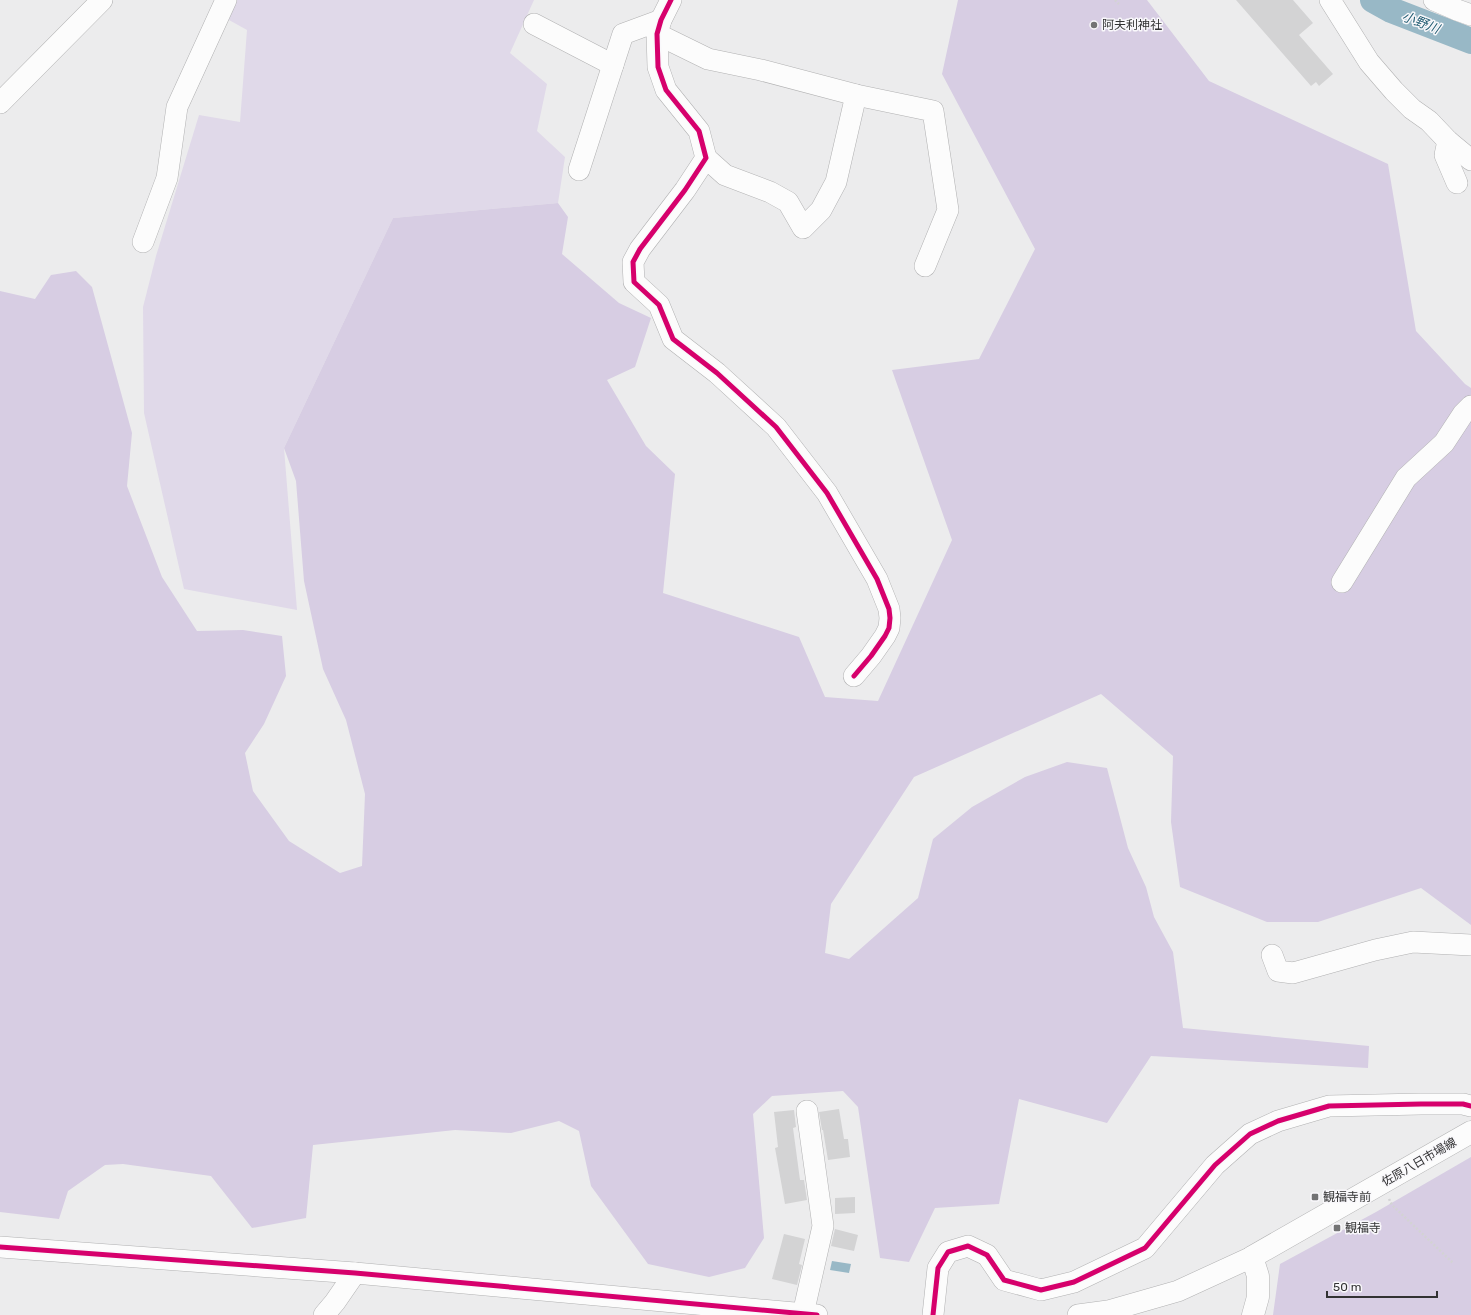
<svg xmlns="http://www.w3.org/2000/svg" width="1471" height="1315" font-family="Rubik,'Noto Sans JP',sans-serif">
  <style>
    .green { fill: #e0d9e9 }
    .forest { fill: #d7cde3 }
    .water { fill: #98b8c6 }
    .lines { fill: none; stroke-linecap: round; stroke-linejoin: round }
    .river { stroke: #98b8c6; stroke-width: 26 }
    .building { fill: #d3d3d4 }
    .minor-casing { stroke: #b1b1b2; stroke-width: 22 }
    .major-casing { stroke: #b1b1b2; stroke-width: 23 }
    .path { stroke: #d3d3d4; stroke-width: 2.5; stroke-dasharray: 2 2; stroke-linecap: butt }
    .minor { stroke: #fcfcfc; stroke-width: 21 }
    .major { stroke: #fcfcfc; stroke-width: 22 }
    .cycleway-casing { stroke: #f9f8fb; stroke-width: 8 }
    .cycleway { stroke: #d6006c; stroke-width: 5 }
    .poi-dot { fill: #737374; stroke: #f9f8fb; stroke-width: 1.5 }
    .labels { text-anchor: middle; stroke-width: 3; stroke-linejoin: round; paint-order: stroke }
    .poi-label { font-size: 12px; fill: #323233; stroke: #f9f8fb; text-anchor: start }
    .street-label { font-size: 12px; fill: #323233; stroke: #f9f8fb }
    .water-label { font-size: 13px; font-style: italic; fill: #225d73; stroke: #f9f8fb }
  </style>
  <rect width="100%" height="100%" fill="#ececed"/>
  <polygon class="green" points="235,0 534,0 510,53 547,84 537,131 565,157 558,203 393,218 284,448 297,610 184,589 144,413 143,307 156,256 199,115 240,122 247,30 229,20"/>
  <g class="forest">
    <polygon points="958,0 1147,0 1209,81 1388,164 1416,331 1465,384 1471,388 1471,925 1421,888 1318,922 1267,922 1180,887 1171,822 1173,756 1101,694 914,777 831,904 825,953 849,959 918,898 933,839 972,807 1025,777 1067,762 1107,768 1128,848 1146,887 1154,917 1173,952 1183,1028 1369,1046 1368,1068 1151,1056 1107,1123 1019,1099 999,1204 935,1208 909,1262 880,1258 858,1107 843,1091 772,1096 753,1114 764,1238 745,1268 709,1277 648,1264 591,1186 579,1131 559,1121 511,1133 455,1130 313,1145 306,1218 252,1228 211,1176 123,1164 105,1165 68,1191 59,1219 0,1212 0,291 35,299 51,275 76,271 92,287 132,433 127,486 162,577 197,631 243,630 282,636 286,676 264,724 245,753 253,791 289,841 340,873 362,866 365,794 346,720 323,669 304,581 296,481 284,448 393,218 558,203 568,217 562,254 619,303 651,318 635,367 607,380 646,446 675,474 663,593 799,637 825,697 878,701 952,540 892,370 979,359 1035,249 942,74"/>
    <polygon points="1471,1157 1471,1315 1273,1315 1280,1264 1376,1212"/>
  </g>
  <polygon class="water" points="832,1261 851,1264 849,1273 830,1270"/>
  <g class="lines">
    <polyline class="river" points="1373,0 1391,10 1471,41"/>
  </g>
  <g class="building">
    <polygon points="1236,0 1293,0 1313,23 1299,35 1333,74 1319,86 1316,82 1311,86"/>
    <polygon points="839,1109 844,1139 848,1139 850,1157 828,1160 823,1130 822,1130 819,1112"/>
    <polygon points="794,1110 796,1127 793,1128 800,1180 804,1180 807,1200 785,1204 775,1148 778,1147 774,1112"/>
    <polygon points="855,1197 855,1213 835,1214 835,1198"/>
    <polygon points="835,1229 858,1235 854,1251 831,1246"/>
    <polygon points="784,1234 805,1239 799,1264 802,1265 797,1285 772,1279"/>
  </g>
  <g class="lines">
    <defs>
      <g id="minor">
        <polyline points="671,0 661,20 657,34 658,67 666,90 699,131 706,158 685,190 640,249 633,262 634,282 659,305 673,339 717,373 776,427 827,493 877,579 889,609 890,618 889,628 885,636 871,656 854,676"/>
        <polyline points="1330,0 1369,62 1394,91 1412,109 1429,121 1448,141 1471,160"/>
        <polyline points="1434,0 1457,10 1471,15"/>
        <polyline points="534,24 613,65"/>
        <polyline points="657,34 708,59 761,70 856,95 933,111 948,210 925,266"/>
        <polyline points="0,103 102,0"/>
        <polyline points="1448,141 1445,155 1457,183"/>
        <polyline points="706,158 725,175 770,192 788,202 803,228 821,210 836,182 856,95"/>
        <polyline points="579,170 623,34 661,20"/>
        <polyline points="143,242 167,178 177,107 226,0"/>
        <polyline points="1342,582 1406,478 1444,443 1463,414 1471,406"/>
        <polyline points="1272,955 1278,971 1293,973 1375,950 1413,942 1471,945"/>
        <polyline points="0,1247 355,1273 817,1315"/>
        <polyline points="803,1314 823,1226 807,1111"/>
        <polyline points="324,1315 335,1302 355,1273"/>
        <polyline points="933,1315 938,1268 948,1252 968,1246 987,1255 1004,1280 1041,1290 1074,1282 1145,1248 1215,1165 1250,1134 1278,1121 1329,1106 1421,1104 1463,1104 1471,1106"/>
        <polyline points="1078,1315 1108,1311 1178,1291 1252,1257"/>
      </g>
      <polyline id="major" points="1253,1315 1258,1297 1258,1276 1252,1257 1471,1132"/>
    </defs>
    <use href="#minor" class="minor-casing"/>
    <use href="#major" class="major-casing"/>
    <g class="path">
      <polyline points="1115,0 1119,4"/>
      <polyline points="1389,1199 1392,1205 1453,1263"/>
    </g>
    <use href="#minor" class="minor"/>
    <use href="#major" class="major"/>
    <defs>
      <g id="cycleway">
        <polyline points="671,0 661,20 657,34 658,67 666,90 699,131 706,158 685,190 640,249 633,262 634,282 659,305 673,339 717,373 776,427 827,493 877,579 889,609 890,618 889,628 885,636 871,656 854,676"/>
        <polyline points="0,1247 355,1273 817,1315"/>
        <polyline points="933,1315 938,1268 948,1252 968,1246 987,1255 1004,1280 1041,1290 1074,1282 1145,1248 1215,1165 1250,1134 1278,1121 1329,1106 1421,1104 1463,1104 1471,1106"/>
      </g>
    </defs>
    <use href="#cycleway" class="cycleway-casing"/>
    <use href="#cycleway" class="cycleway"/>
  </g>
  <g class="poi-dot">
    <circle cx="1094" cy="25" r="4"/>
    <rect x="1311" y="1193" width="8" height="8" rx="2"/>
    <rect x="1333" y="1224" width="8" height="8" rx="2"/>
  </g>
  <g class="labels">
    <g class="poi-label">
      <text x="1102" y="29">阿夫利神社</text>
      <text x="1323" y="1201">観福寺前</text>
      <text x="1345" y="1232">観福寺</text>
    </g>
    <g class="street-label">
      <text transform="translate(1419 1162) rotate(-30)" y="4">佐原八日市場線</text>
    </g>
    <g class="water-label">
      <text transform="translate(1421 22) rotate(21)" y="5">小野川</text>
    </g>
  </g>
  <path d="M1327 1291v6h110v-6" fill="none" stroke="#323233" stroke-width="2"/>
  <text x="1333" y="1291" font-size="12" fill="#323233" stroke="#f9f8fb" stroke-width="3" paint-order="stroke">50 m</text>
</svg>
